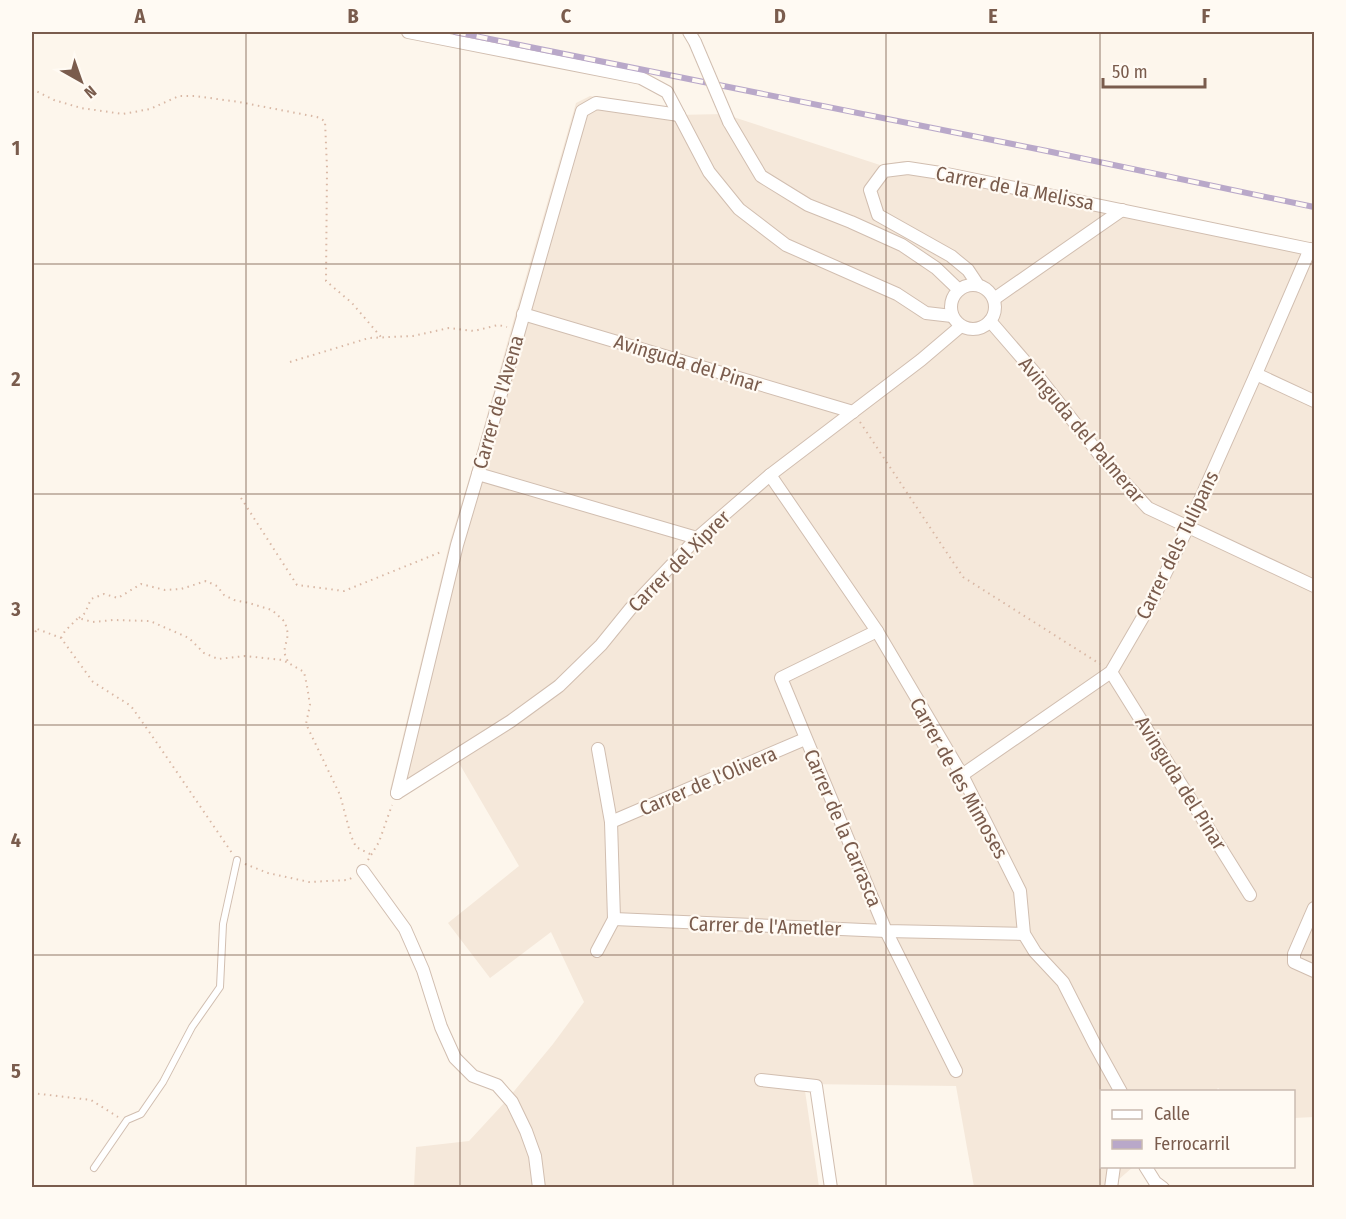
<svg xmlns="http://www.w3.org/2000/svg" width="1346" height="1219" font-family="'Fira Sans Condensed',sans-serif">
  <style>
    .residential { fill: #f5e8da }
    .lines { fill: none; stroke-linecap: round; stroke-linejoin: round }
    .lane-casing { stroke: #d1beb0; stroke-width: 8 }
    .street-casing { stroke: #d1beb0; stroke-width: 14 }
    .path { stroke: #d9b8a5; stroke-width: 2; stroke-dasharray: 1.5 4.5; stroke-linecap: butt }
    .lane { stroke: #fff; stroke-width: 6 }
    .street { stroke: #fff; stroke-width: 12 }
    .rail-casing { stroke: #b9a8c9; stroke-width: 6 }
    .rail { stroke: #fffaf3; stroke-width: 4; stroke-dasharray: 11; stroke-linecap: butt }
    .street-bridge-casing { stroke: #d1beb0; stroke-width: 14; stroke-linecap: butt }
    .street-bridge { stroke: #fff; stroke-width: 12 }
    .grid { fill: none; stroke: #7a5c4d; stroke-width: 1.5; stroke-opacity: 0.55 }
    .labels { text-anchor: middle; stroke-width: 4.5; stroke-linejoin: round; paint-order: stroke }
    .street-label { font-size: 20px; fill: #7a5c4d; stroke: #fffaf3 }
    .neatline { fill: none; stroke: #7a5c4d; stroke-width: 2 }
    .grid-label { font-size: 20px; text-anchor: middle; font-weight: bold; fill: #7a5c4d }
  </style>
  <rect width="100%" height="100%" fill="#fdf6ec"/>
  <polygon class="residential" points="590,96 676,115 724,114 880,165 904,161 944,167 1314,244 1314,1117 1294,1118 1294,1092 1223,1092 1218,1088 1215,1092 1102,1092 1102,1166 1133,1167 1110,1187 974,1187 956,1086 804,1084 819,1187 414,1187 416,1147 469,1141 505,1102 553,1044 584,1002 551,932 490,978 448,923 519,866 452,751 390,790 450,541 472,469 517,308 576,103"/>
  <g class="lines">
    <defs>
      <polyline id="lane" points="94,1168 127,1120 141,1114 163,1082 192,1027 220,987 223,924 237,860"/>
      <g id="street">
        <polyline points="408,32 641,78 667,92 709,172 739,209 786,245 897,294 926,313 952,316"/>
        <polyline points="689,32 695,42"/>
        <polyline points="729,122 761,176 808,205 851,222 902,245 936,268 959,290"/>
        <circle cx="973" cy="307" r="22"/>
        <polyline points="978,285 968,270 951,256 878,215 870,190 884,171 908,168 947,174 1314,250"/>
        <polyline points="994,299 1122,210"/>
        <polyline points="523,314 853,412"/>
        <polyline points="990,321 1041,380 1103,459 1148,508 1314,586"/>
        <polyline points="1256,374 1314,401"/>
        <polyline points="478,474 697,538"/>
        <polyline points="770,475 877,631 962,775 1020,891 1024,934 1035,952 1063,982 1094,1043 1121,1092"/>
        <polyline points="877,631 781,678 886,931 956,1071"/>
        <polyline points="1111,672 1250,895"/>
        <polyline points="962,775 1111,672 1150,605 1188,527 1256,374 1310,249"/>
        <polyline points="397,793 457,545 478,474 582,111 596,103 679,115"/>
        <polyline points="397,793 511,721 559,686 601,645 631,608 697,538 770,475 921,360 961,326"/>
        <polyline points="611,822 805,739"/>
        <polyline points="363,871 405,929 423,970 441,1027 455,1058 473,1076 497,1085 512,1102 526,1131 535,1156 539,1188"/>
        <polyline points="1314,908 1294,954 1294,962 1314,971"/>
        <polyline points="614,919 886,931 1024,934"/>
        <polyline points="597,951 614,919 611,822 598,749"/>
        <polyline points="761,1080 816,1086 831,1188"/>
        <polyline points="1145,1166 1155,1182 1163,1188"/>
        <polyline points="1111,1188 1114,1166"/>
      </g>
    </defs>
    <use href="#lane" class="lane-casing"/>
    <use href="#street" class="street-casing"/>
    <g class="path">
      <polyline points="32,89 54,100 81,108 123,114 150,109 179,96 195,96 239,102 317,117 325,121 327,168 326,281 352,303 381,337"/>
      <polyline points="290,362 369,338 413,336 449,328 474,331 498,325 507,327"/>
      <polyline points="860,422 963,577 1100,664"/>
      <polyline points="241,498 297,585 344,591 441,552"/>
      <polyline points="79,618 85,613 91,599 104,594 118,598 141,584 165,590 181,589 206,581 217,586 224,595 234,600 249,603 272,610 285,622 288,634 284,652 288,662"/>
      <polyline points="32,627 61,638 93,682 131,706 157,743 232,853"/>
      <polyline points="32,637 37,629"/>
      <polyline points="61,638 65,631 78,618 93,622 113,620 150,621 189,638 204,653 218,659 245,656 283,660 304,672 307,686 310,705 306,724 340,795 351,836 356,847 372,855"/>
      <polyline points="368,860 379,842 392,805"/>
      <polyline points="245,864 268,873 309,882 348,880 353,877"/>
      <polyline points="32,1093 91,1100 118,1117"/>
    </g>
    <use href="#lane" class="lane"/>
    <use href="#street" class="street"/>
    <defs>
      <polyline id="rail" points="455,32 1047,151 1314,207"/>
    </defs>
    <use href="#rail" class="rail-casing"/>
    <use href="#rail" class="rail"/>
    <defs>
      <polyline id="street-bridge" points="695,42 729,122"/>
    </defs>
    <use href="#street-bridge" class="street-bridge-casing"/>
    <use href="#street-bridge" class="street-bridge"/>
  </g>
  <path class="grid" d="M246 32V1188M460 32V1188M673 32V1188M886 32V1188M1100 32V1188M32 264H1314M32 494H1314M32 725H1314M32 955H1314"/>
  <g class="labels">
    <g class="street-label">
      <text transform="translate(1015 188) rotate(11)" y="7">Carrer de la Melissa</text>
      <text transform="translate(688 363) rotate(17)" y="7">Avinguda del Pinar</text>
      <text transform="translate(498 402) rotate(-74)" y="7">Carrer de l'Avena</text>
      <text transform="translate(1082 430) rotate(50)" y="7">Avinguda del Palmerar</text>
      <text transform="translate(1177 545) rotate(-64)" y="7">Carrer dels Tulipans</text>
      <text transform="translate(679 561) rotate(-45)" y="7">Carrer del Xiprer</text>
      <text transform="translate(959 778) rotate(61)" y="7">Carrer de les Mimoses</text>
      <text transform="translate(708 781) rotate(-23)" y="7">Carrer de l'Olivera</text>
      <text transform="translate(1181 783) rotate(58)" y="7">Avinguda del Pinar</text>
      <text transform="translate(843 828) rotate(67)" y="7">Carrer de la Carrasca</text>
      <text transform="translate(765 926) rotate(2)" y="7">Carrer de l'Ametler</text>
    </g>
  </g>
  <rect width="1346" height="1219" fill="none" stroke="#fffaf3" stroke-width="66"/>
  <rect x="1100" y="1090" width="195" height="78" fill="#fffaf3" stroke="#cabbb1" stroke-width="1.5"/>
  <rect x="1112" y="1110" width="30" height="9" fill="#ffffff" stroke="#cabbb1" stroke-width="1.5"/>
  <text x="1154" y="1120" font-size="18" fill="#7a5c4d">Calle</text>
  <rect x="1112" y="1140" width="30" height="9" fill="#b9a8c9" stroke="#cabbb1" stroke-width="1.5"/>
  <text x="1154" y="1150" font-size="18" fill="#7a5c4d">Ferrocarril</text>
  <g transform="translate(81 81) rotate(140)" stroke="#fffaf3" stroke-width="4.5" paint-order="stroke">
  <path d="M0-4.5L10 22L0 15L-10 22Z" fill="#7a5c4d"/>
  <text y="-9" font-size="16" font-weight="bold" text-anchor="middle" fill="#7a5c4d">N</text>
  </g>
  <path d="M1103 78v9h102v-9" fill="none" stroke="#7a5c4d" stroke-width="3"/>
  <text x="1112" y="78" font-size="18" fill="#7a5c4d" stroke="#fffaf3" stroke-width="4.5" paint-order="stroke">50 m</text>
  <rect x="33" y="33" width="1280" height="1153" class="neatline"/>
  <g class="grid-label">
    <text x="140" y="23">A</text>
    <text x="353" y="23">B</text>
    <text x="566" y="23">C</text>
    <text x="780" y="23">D</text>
    <text x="993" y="23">E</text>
    <text x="1206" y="23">F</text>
    <text x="16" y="155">1</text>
    <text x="16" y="386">2</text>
    <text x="16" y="616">3</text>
    <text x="16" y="847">4</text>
    <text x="16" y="1078">5</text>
  </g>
</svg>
